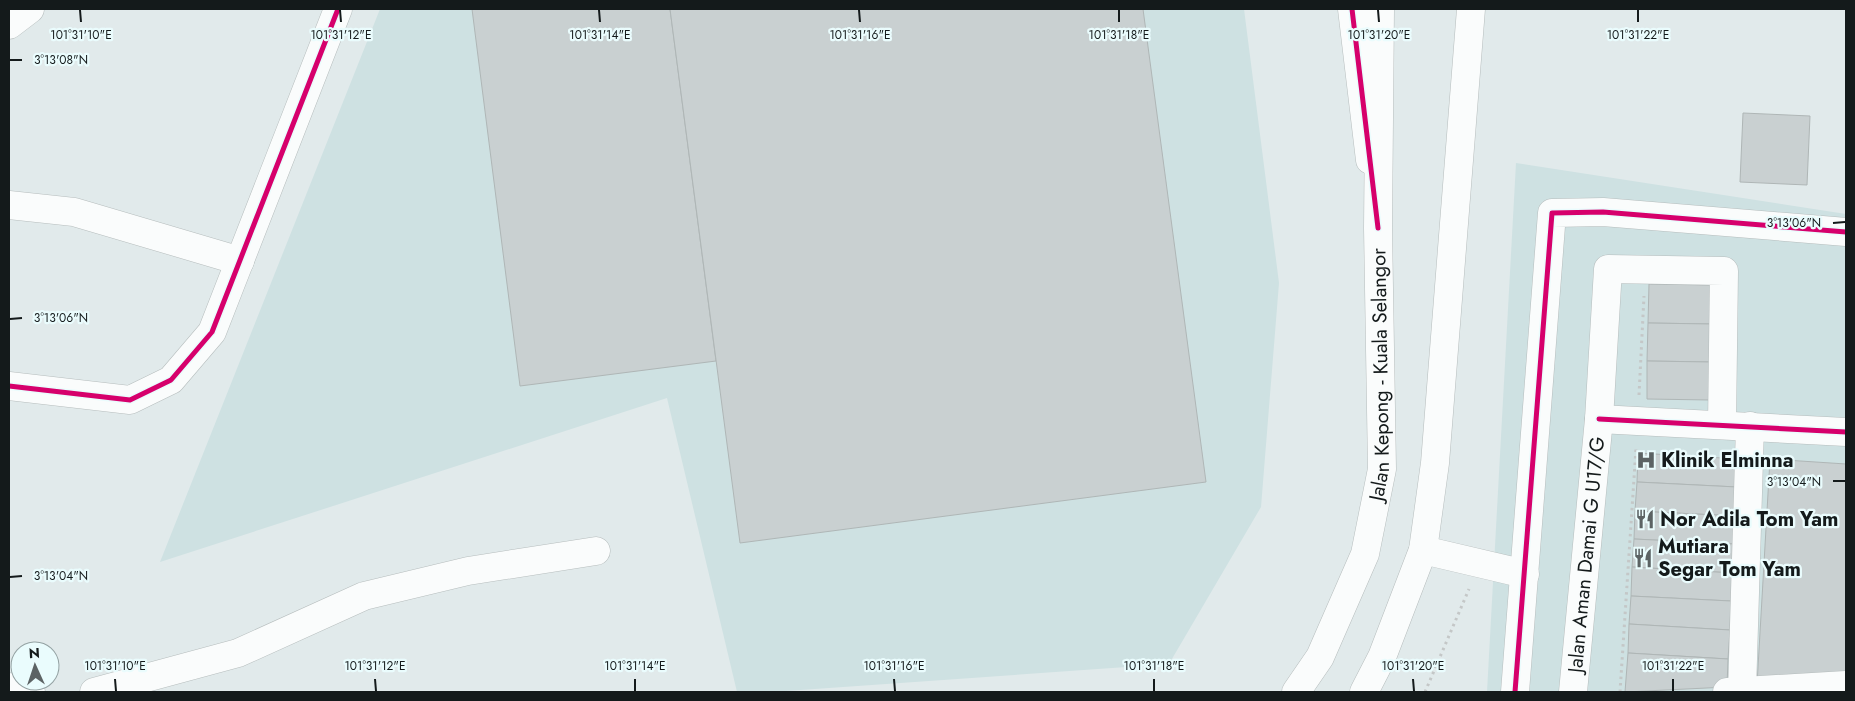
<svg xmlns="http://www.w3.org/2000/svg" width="1855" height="701" font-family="Jost,sans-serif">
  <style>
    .built { fill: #cee1e2 }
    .building { fill: #c9d0d1; stroke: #afb6b6 }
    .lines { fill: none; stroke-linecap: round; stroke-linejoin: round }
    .minor-casing { stroke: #b6bdbd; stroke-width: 29 }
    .highway-casing { stroke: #b6bdbd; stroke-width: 29 }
    .path { stroke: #c4c7c7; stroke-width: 3; stroke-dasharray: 2.5 4; stroke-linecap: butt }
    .minor { stroke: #fafcfc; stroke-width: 28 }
    .highway { stroke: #fafcfc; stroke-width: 28 }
    .cycleway-casing { stroke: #eafcfd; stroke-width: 8 }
    .cycleway { stroke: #d6006c; stroke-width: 5 }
    .ticks { fill: none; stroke: #141a1b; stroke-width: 2 }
    .labels { text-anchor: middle; stroke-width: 4.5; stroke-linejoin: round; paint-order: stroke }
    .street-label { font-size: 20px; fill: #141a1b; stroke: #eafcfd }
    .poi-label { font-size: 20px; font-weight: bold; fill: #141a1b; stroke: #eafcfd; text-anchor: start }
    .ticks-label { font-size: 12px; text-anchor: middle; fill: #141a1b; stroke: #eafcfd; stroke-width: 4.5; stroke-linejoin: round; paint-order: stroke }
  </style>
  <rect width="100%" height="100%" fill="#e1eaeb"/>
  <g class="built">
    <polygon points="380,9 1244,9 1279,283 1261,507 1169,664 772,692 737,692 667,398 160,562"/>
    <polygon points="1516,163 1846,214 1846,692 1487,692"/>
  </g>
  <g class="building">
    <polygon points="472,9 670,9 716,361 520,386"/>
    <polygon points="670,9 1143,9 1206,482 740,543"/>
    <polygon points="1743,113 1810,116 1807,185 1740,182"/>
    <polygon points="1649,284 1712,285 1711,324 1648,323"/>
    <polygon points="1648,323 1711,324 1711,362 1647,361"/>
    <polygon points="1647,361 1711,362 1710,400 1647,399"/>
    <polygon points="1638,453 1739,459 1737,487 1637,482"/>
    <polygon points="1770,459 1846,464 1846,678 1757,685"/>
    <polygon points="1637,482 1737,487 1736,516 1635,511"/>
    <polygon points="1635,511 1736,516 1734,544 1634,539"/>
    <polygon points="1634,539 1734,544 1733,573 1632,567"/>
    <polygon points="1632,567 1733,573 1731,601 1631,596"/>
    <polygon points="1631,596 1731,601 1730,630 1629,624"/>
    <polygon points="1629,624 1730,630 1728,659 1628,653"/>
    <polygon points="1628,653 1728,659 1727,687 1625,692"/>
  </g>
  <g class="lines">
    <defs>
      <g id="minor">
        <polyline points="1352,9 1370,160"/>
        <polyline points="9,25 30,9"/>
        <polyline points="9,205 74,212 240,261"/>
        <polyline points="9,386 130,400 171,380 212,332 338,9"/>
        <polyline points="1599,419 1846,432"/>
        <polyline points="1423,550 1525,574"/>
        <polyline points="94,692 238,653 364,596 468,571 596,551"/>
        <polyline points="1515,692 1552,213 1603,212 1846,232"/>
        <path id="s1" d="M1573 692 1599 419 1608 269 1724 271 1722 425"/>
        <polyline points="1727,692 1846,685"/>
        <polyline points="1742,692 1750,426"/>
      </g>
      <g id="highway">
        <polyline points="9,687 31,692"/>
        <path id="s2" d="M1296 692 1320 657 1365 554 1382 469 1378 228 1380 9"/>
        <polyline points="1364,692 1382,657 1423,550 1435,463 1471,9"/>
      </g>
    </defs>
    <use href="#minor" class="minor-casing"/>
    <use href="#highway" class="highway-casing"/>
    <g class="path">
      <polyline points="1639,395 1644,296"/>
      <polyline points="1425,692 1469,589"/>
      <polyline points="1620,692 1636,448"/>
    </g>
    <use href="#minor" class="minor"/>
    <use href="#highway" class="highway"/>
    <defs>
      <g id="cycleway">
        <polyline points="1352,9 1378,228"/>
        <polyline points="9,386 130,400 171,380 212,332 338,9"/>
        <polyline points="1599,419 1846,432"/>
        <polyline points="1515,692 1552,213 1603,212 1846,232"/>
      </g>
    </defs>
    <use href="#cycleway" class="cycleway-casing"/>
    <use href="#cycleway" class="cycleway"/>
  </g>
  <path class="ticks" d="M80 10 81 22M340 10 341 22M599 10 600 22M859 10 860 22M1119 10V22M1378 10 1379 22M1638 10V22M10 60H22M1833 223 1845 222M10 319 22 318M1833 481H1845M10 577 22 576M115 679 116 691M375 679 376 691M635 679V691M894 679 895 691M1154 679V691M1413 679 1414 691M1673 679V691"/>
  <defs>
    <symbol id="hospital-bare" viewBox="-9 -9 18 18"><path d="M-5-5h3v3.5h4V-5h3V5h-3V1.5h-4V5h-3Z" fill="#5c6364" stroke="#eafcfd" stroke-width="2.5" paint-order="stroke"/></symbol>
    <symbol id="restaurant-bare" viewBox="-9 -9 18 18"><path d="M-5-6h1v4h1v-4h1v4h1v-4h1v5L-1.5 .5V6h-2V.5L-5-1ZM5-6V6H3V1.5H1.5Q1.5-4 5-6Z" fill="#5c6364" stroke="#eafcfd" stroke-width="2.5" paint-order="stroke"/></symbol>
  </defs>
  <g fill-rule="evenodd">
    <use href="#hospital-bare" x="1632" y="446" width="28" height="28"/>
    <use href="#restaurant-bare" x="1631" y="505" width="28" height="28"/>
    <use href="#restaurant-bare" x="1629" y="544" width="28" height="28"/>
  </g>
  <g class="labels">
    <g class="street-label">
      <text dy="7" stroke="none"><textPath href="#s2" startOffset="336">Jalan Kepong - Kuala Selangor</textPath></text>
      <text dy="7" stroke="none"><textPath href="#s1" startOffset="138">Jalan Aman Damai G U17/G</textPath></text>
    </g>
    <g class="poi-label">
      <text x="1661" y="467">Klinik Elminna</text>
      <text x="1660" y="526">Nor Adila Tom Yam</text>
      <text x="1658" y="553">Mutiara<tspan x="1658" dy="23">Segar Tom Yam</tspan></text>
    </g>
  </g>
  <g class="ticks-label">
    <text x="81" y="39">101°31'10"E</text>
    <text x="341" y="39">101°31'12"E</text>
    <text x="600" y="39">101°31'14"E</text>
    <text x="860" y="39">101°31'16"E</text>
    <text x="1119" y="39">101°31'18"E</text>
    <text x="1379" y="39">101°31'20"E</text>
    <text x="1638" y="39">101°31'22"E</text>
    <text x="61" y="64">3°13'08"N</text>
    <text x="1794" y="227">3°13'06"N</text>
    <text x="61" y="322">3°13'06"N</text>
    <text x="1794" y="486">3°13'04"N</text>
    <text x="61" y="580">3°13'04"N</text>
    <text x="115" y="670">101°31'10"E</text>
    <text x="375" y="670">101°31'12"E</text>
    <text x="635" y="670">101°31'14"E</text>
    <text x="894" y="670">101°31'16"E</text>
    <text x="1154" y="670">101°31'18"E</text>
    <text x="1413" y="670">101°31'20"E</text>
    <text x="1673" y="670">101°31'22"E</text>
  </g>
  <rect width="1855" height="701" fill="none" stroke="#141a1b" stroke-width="20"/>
  <g transform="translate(35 666) rotate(357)"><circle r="24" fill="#eafcfd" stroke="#94a2a3"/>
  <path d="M0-4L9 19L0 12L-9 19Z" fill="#5c6364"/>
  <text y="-8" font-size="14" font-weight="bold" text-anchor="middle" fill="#141a1b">N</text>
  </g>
</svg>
